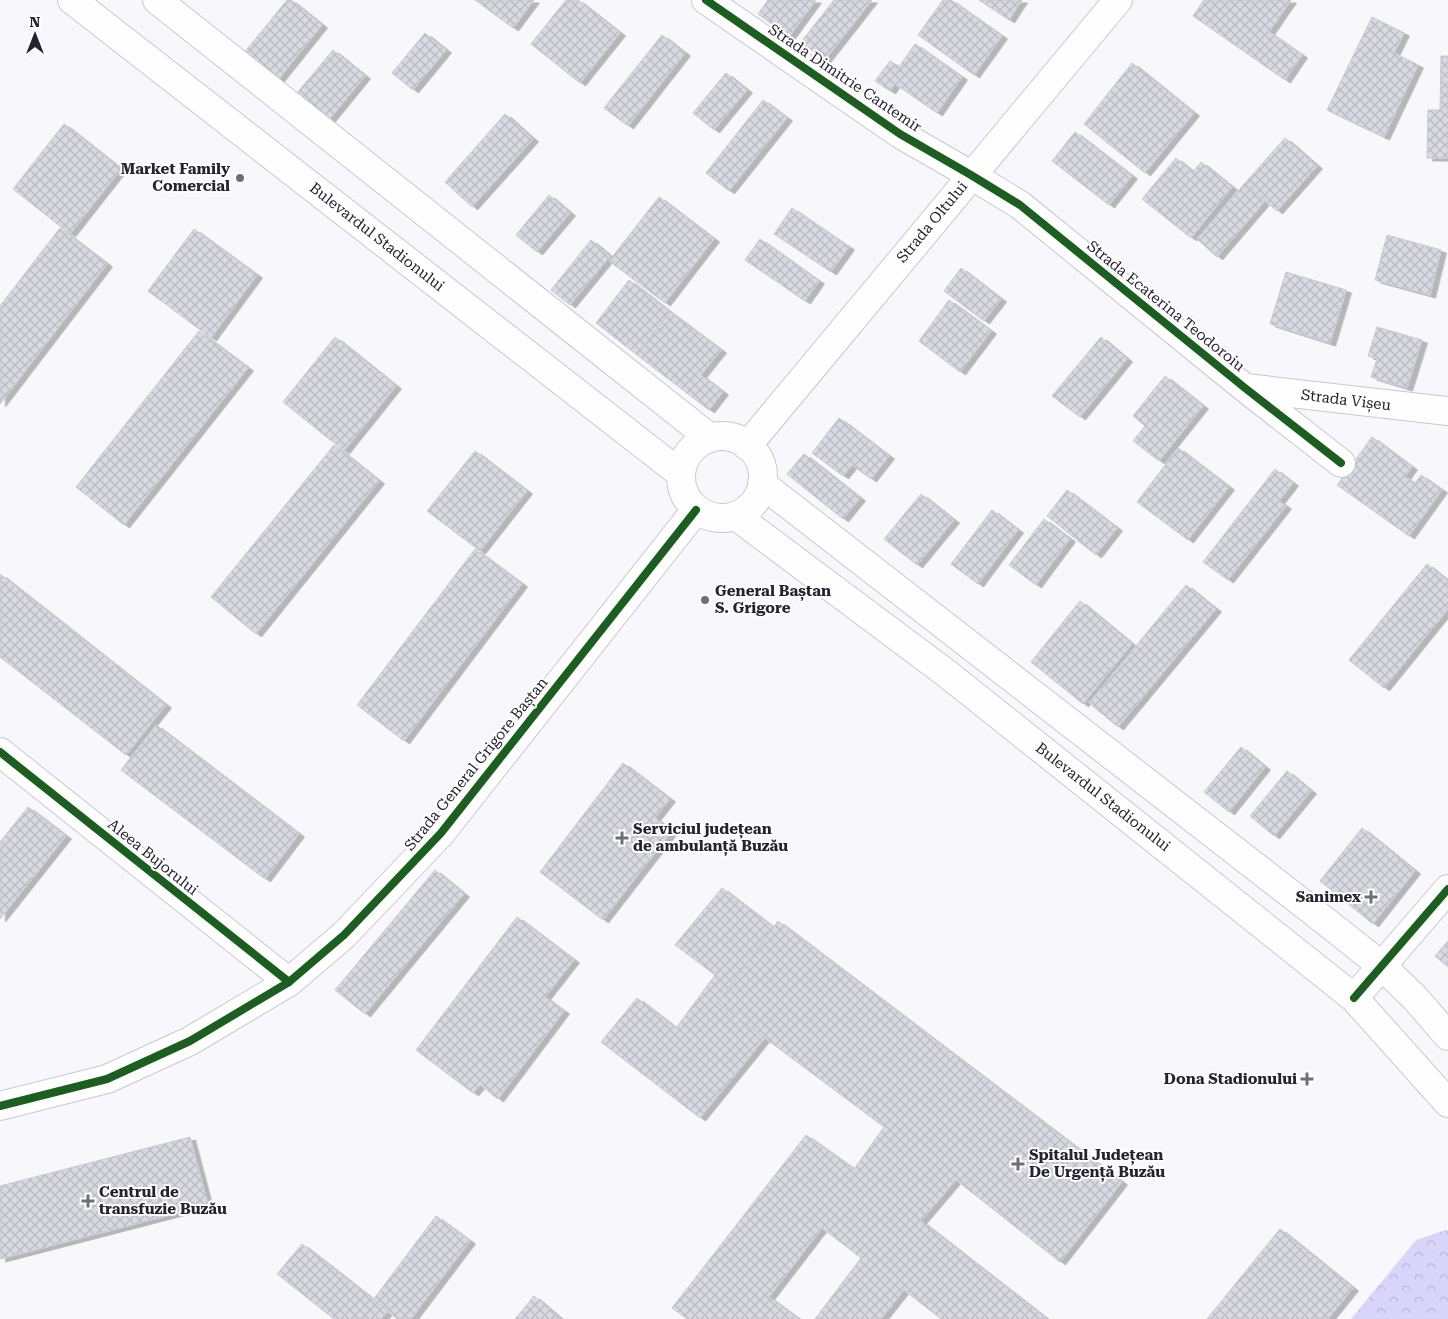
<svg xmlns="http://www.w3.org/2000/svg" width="1448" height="1319" font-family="'Roboto Serif',serif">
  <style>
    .forest { fill: url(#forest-crowns) }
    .building { fill: url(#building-cross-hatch); stroke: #cac9d1; filter: url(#shadow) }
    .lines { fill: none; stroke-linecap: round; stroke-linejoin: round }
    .minor-casing { stroke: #c9c8d1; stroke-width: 30 }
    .major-casing { stroke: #c9c8d1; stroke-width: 30 }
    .minor { stroke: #fefeff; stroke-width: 28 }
    .major { stroke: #fefeff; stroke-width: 28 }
    .cycleway-casing { stroke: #fff; stroke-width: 11 }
    .cycleway { stroke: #1b5e20; stroke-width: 8 }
    .poi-dot { fill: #6f6d77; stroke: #fff; stroke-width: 2 }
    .labels { text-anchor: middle; stroke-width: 4; stroke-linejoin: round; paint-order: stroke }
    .street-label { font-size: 15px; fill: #252330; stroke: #fff }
    .poi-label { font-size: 15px; font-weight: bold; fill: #252330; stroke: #fff; text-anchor: start }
  </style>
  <defs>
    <pattern id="forest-crowns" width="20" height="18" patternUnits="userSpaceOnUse" patternTransform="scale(1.25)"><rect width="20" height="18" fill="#d9d4fa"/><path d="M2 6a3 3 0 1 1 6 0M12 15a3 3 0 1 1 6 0" fill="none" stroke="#bab6d7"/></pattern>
    <pattern id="building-cross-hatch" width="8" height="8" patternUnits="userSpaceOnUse" patternTransform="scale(1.25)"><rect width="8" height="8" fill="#d9d9e1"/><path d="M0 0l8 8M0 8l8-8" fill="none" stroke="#babac1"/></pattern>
    <filter id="shadow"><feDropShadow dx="5.5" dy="3" stdDeviation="0" flood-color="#0004"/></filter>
  </defs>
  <rect width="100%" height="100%" fill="#f8f7fc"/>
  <polygon class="forest" points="1446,1230 1448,1231 1448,1319 1351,1319 1416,1240"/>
  <g class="building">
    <polygon points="287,0 291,0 322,25 278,80 244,53"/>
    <polygon points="475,0 534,0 513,28"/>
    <polygon points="566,0 578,0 620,33 580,83 531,44"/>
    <polygon points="768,0 816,0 789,37 758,14"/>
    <polygon points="834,0 872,0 825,60 801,42"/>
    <polygon points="943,0 951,0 1002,36 974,75 918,35"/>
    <polygon points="979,0 1022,0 1009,20"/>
    <polygon points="1204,0 1291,0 1269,32 1302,55 1285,80 1193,16"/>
    <polygon points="1372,17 1404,33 1394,53 1418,65 1384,137 1327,110"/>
    <polygon points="425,33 446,50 413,90 392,73"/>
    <polygon points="662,35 685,53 628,126 604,108"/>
    <polygon points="915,44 962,77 937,113 895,84 890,91 875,81 890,61 899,67"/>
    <polygon points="333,50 365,76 329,120 297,93"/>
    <polygon points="1441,56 1448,56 1448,158 1427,158 1428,110 1440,110"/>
    <polygon points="1132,63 1194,113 1145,173 1084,124"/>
    <polygon points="726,73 747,90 714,130 693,113"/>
    <polygon points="763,100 787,118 729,191 706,173"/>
    <polygon points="505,114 533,139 472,207 445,182"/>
    <polygon points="64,124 121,169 70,234 13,189"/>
    <polygon points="1075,132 1132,176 1109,205 1052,161"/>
    <polygon points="1285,138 1317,166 1277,211 1245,183"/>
    <polygon points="1176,158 1193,172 1201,162 1232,187 1191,238 1142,199"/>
    <polygon points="1245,183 1265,201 1217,257 1197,239"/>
    <polygon points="549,195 570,213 537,252 516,235"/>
    <polygon points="659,197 714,239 665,303 609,261"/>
    <polygon points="792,208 849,247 831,272 774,234"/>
    <polygon points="60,228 107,264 0,404 0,306"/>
    <polygon points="194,229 257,275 211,338 148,291"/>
    <polygon points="1387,235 1441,250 1430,295 1375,280"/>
    <polygon points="760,239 819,281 805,301 745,260"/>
    <polygon points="591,240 610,256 570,305 551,290"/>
    <polygon points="961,268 1001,299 984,321 944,291"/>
    <polygon points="1286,272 1346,290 1330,343 1270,324"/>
    <polygon points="629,280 670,312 637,355 596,323"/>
    <polygon points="949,300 991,331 960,372 919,341"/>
    <polygon points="670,312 721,350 701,375 723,392 709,410 637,355"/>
    <polygon points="1377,327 1422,340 1407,388 1371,377 1377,359 1368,356"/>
    <polygon points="199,331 248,368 124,525 76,487"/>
    <polygon points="335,337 396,386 344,451 283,402"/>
    <polygon points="1101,337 1127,359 1080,417 1052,396"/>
    <polygon points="1165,376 1203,406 1159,461 1133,441 1145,426 1133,416"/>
    <polygon points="839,418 889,456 871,479 852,465 843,476 812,453"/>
    <polygon points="1372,437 1412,467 1405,477 1415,483 1421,475 1442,490 1409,536 1337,485"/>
    <polygon points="334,445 379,481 256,634 211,597"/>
    <polygon points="1178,448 1229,487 1188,540 1137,502"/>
    <polygon points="475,451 527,491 480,551 427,511"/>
    <polygon points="804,454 860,498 843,519 787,474"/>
    <polygon points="1275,469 1293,483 1279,501 1286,506 1228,580 1203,562"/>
    <polygon points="1067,490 1117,528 1096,555 1047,516"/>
    <polygon points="921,494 954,520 917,565 884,539"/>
    <polygon points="992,510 1018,530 978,584 951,564"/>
    <polygon points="1044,519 1070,539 1036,585 1009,565"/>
    <polygon points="475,549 522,584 404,741 357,705"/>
    <polygon points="1427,564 1448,581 1448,609 1384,688 1349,660"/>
    <polygon points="0,574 166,705 126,755 0,657"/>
    <polygon points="1186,585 1216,609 1118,727 1089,703"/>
    <polygon points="1080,601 1132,644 1083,704 1031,662"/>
    <polygon points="156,725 299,834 265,879 121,770"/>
    <polygon points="1241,747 1265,767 1229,812 1204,792"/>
    <polygon points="623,763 670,799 655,818 672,831 603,920 540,872"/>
    <polygon points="1287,771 1311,791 1274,836 1250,816"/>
    <polygon points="28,807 66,836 0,919 0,842"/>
    <polygon points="1362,828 1415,871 1373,924 1320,881"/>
    <polygon points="435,870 464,894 365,1014 335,990"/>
    <polygon points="722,888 774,928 718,1003 765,1038 700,1118 601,1042 637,998 676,1028 715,975 675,945"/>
    <polygon points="517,917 574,960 545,997 564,1011 498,1099 480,1085 473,1093 416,1050"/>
    <polygon points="778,921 1122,1182 1060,1262 956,1180 921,1221 1047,1319 941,1319 904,1290 881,1319 815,1319 861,1258 822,1228 769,1297 799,1319 687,1319 672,1308 806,1135 854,1169 884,1127 718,1003"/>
    <polygon points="1448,941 1448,967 1435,956"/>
    <polygon points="190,1137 208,1205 0,1259 0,1186"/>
    <polygon points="436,1216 470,1241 411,1319 397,1319 373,1300"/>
    <polygon points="1280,1229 1353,1288 1328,1319 1207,1319"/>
    <polygon points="302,1244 388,1311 381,1319 334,1319 277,1274"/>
    <polygon points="534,1296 561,1319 515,1319"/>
  </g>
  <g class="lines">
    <defs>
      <g id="minor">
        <polyline points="706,0 900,134 971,175 1020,205 1245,388 1341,463"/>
        <polyline points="1246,388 1448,411"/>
        <polyline points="0,752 289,982"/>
        <polyline points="1354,998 1448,889"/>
        <polyline points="0,1106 107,1079 190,1041 289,982 344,935 441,833 696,510"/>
      </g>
      <g id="major">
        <polyline points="72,0 681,474"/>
        <polyline points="157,0 710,438"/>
        <circle cx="722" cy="477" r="41"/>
        <polyline points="747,446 1118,0"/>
        <polyline points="762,484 1310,909 1382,966 1415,998 1448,1036"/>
        <polyline points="736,516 946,673 1354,998 1448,1103"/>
      </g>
    </defs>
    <use href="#minor" class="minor-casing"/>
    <use href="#major" class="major-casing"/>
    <use href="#minor" class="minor"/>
    <use href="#major" class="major"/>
    <defs>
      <g id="cycleway">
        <polyline points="706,0 900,134 971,175 1020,205 1245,388 1341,463"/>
        <polyline points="0,752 289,982"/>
        <polyline points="1354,998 1448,889"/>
        <polyline points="0,1106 107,1079 190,1041 289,982 344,935 441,833 696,510"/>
      </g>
    </defs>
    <use href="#cycleway" class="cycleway-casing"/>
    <use href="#cycleway" class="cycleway"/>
  </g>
  <g class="poi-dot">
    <circle cx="240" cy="178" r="5"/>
    <circle cx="705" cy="600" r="5"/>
    <path d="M619.5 830.5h5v5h5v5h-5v5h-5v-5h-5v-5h5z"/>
    <path d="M1368.5 889.5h5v5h5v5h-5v5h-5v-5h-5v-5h5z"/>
    <path d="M1304.5 1071.5h5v5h5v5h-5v5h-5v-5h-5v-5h5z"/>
    <path d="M1015.5 1156.5h5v5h5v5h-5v5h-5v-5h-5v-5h5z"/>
    <path d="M85.5 1193.5h5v5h5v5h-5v5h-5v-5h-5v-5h5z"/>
  </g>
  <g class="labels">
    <g class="street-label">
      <text transform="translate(845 78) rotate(34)" y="5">Strada Dimitrie Cantemir</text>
      <text transform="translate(932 222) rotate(-50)" y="5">Strada Oltului</text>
      <text transform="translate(377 237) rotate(38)" y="5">Bulevardul Stadionului</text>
      <text transform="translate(1166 306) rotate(39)" y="5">Strada Ecaterina Teodoroiu</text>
      <text transform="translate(1346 400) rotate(7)" y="5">Strada Vișeu</text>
      <text transform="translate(476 764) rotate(-51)" y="5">Strada General Grigore Baștan</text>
      <text transform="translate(1103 797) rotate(38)" y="5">Bulevardul Stadionului</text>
      <text transform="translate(153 857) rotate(39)" y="5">Aleea Bujorului</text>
    </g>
    <g class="poi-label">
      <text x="230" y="174" text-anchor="end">Market Family<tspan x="230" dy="17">Comercial</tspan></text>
      <text x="715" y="596">General Baștan<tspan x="715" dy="17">S. Grigore</tspan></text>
      <text x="633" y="834">Serviciul județean<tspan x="633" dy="17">de ambulanță Buzău</tspan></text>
      <text x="1361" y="902" text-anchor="end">Sanimex</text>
      <text x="1297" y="1084" text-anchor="end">Dona Stadionului</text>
      <text x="1029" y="1160">Spitalul Județean<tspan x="1029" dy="17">De Urgență Buzău</tspan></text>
      <text x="99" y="1197">Centrul de<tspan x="99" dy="17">transfuzie Buzău</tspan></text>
    </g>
  </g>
  <g transform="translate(35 35)" stroke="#ffffff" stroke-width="4" paint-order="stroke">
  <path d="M0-4L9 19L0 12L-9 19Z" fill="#252330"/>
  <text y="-8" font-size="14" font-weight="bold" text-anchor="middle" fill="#252330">N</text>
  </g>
</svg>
